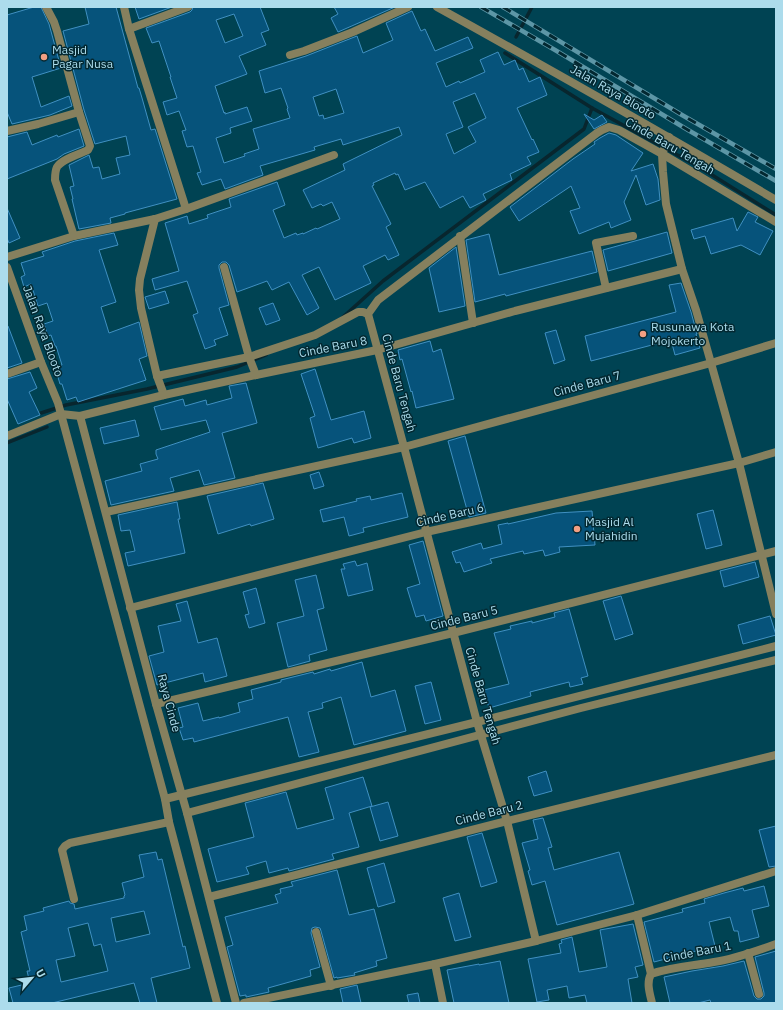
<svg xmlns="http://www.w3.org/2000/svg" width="783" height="1010" font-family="'IBM Plex Sans',sans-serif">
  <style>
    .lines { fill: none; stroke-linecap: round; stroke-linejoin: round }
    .stream { stroke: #08262e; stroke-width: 3.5 }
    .building { fill: #06537b; stroke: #4090c2; fill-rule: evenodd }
    .minor { stroke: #86805e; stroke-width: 8 }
    .tertiary { stroke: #86805e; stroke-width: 8 }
    .rail-casing { stroke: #5d96a6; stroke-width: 4.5 }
    .rail { stroke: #032831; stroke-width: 3; stroke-dasharray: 9; stroke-linecap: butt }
    .poi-dot { fill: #f39f83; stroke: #032831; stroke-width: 1.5 }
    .labels { text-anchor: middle; stroke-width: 3; stroke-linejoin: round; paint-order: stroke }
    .poi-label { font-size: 12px; fill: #acdcec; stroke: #032831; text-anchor: start }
    .street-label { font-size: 12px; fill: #acdcec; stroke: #032831 }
  </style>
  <rect width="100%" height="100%" fill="#004353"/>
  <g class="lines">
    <g class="stream">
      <polyline points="516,37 532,7"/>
      <polyline points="505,53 592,108 701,168 776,215"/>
      <polyline points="343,317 383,281 584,129 592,108"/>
      <polyline points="41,413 66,405 147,389 237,367 266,355"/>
      <polyline points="7,443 47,427"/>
    </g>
  </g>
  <g class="building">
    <polygon points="34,7 41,7 49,24 61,68 32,77 41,107 69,96 72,106 50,115 12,124 7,112 7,15"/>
    <polygon points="85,7 116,7 138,88 139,88 142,98 151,130 155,129 177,199 125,213 125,214 110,218 111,223 79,229 72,199 73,199 70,187 74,186 69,165 89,155 93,168 99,167 102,179 120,174 116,158 130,155 126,136 95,144 84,110 63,31 89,24"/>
    <polygon points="135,7 172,7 139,19"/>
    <path d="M193 7H260L269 30 261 33 266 45 239 56 247 74 215 86 224 113 225 112V114L247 107 252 121 230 128 231 133 216 138 224 163 245 156 244 154 259 149 253 129 290 118 287 109 288 108 281 88 265 93 259 71 306 56 357 36 363 53 393 40 386 23 412 11 421 31 425 29 435 51 468 37 473 48 436 63 446 87 459 81 460 83 485 72 480 60 498 52 504 65 515 60 519 70 523 68 529 82 540 77 547 95 517 108 532 140 533 139 539 152 527 157 531 164 510 174 512 180 483 194 486 200 470 208 463 196 440 208 425 182 405 190 398 174 396 175 395 173 373 183 374 185 372 186 391 224 386 227 399 255 388 260 385 255 363 266 371 283 335 300 319 267 302 275 319 308 307 315 289 282 272 290 267 281 237 292 229 265 226 262H222L219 265V268L229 305 219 308 228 335 214 340 216 345 205 349 193 315 198 313 187 281 155 290 152 279 179 271 165 223 187 216 189 224 208 218 207 215 231 207 229 199 277 182 285 205 273 210 284 238 296 233 297 235 303 233V234L316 228 317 229 340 219 332 202 323 206 321 204 312 208 303 190 345 170 343 164 402 135 399 127 343 145 341 139 314 147 315 150 260 166 263 175 225 189 221 179 202 185 197 173 201 172 193 146 187 147 182 131 186 130 179 111 167 115 163 102 177 98 170 77H171L159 41 152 43 146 28 190 12 192 10ZM234 14 243 36 225 43 216 20ZM336 89 344 113 324 119 323 115 319 116 313 97ZM475 93 486 118 468 127 476 142 454 154 446 134 463 127 453 102Z"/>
    <polygon points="334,7 395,7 338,32 331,18 338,14"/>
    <polygon points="584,114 594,120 602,115 607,122 594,129"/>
    <polygon points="79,129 84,146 64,154 57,159 7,179 7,137 27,132 32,145 57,135 58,137"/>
    <polygon points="609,133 616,135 643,153 631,171 653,164 658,179 660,200 646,205 636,175 624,202 631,220 611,228 609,222 579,234 570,211 580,208 571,186 519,221 510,207 573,159 595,144 594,142 600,138"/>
    <polygon points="7,208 20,238 9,243 7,238"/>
    <polygon points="748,212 758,217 755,222 773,231 760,255 741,245 711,254 705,236 694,239 691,230 733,218 737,231"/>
    <polygon points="667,232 672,253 608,271 603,250"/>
    <polygon points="114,233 118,245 99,250 116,302 101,307 109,333 139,322 147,356 139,359 146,380 78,402 76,397 67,400 62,384 60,384 55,367 62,365 56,346 55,346 51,335 48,336 44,324 53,321 47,303 38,306 31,284 24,287 21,277 25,275 21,263 44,256 42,252 75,241"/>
    <polygon points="489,234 499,275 592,251 597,272 506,296 505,294 475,302 466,240"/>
    <polygon points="456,247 465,306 439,312 429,268"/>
    <polygon points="681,283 691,312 697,334 696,334 700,348 675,355 671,340 591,361 585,336 676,312 669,285"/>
    <polygon points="165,291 169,303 149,309 145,297"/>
    <polygon points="273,303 280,320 266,325 259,308"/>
    <polygon points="8,326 22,363 7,368 7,327"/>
    <polygon points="556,330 565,360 554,364 545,333"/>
    <polygon points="430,341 433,352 441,349 454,399 416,408 412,391 411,392 402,359 400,360 398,350"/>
    <polygon points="315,369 331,420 364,411 371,438 354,443 352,438 318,448 310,418 315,416 301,374"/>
    <polygon points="30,372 37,388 29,392 40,415 18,424 7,399 7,379"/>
    <polygon points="246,383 257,423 222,433 235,478 204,485 199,470 170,478 174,491 111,505 105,481 142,471 140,464 158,459 156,454 156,450 210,432 206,420 161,430 154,407 183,399 185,406 206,400 207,405 232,398 229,386"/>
    <polygon points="135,420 139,436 104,444 100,428"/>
    <polygon points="465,436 486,513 469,517 448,441"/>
    <polygon points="319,472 324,486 314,489 310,475"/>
    <polygon points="263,483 274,519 251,526 250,524 218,534 207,496"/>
    <polygon points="402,493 408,517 363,528 364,532 349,536 344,517 323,522 320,510 357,501 356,499 370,496 371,500"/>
    <polygon points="177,502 180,519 178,519 185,553 128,566 125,553 135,551 130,530 121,531 118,515"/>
    <polygon points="713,510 722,545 706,549 697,514"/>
    <polygon points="592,511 595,545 559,547 560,552 545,556 543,550 524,554 523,551 490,559 492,563 464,572 460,562 456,563 452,552 481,543 483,549 502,544 498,525 508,523 508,524 556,513"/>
    <polygon points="423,541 443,616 426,621 424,615 416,617 407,588 420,584 409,545"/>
    <polygon points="355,561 357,566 367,563 373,590 348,596 341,569 345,569 343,564"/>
    <polygon points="755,562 759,577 724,587 720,571"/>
    <polygon points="316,575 324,608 317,610 327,650 309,655 310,661 288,667 277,623 304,616 295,580"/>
    <polygon points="256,588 265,623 249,628 245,615 249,614 243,592"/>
    <polygon points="621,596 633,634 615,640 603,601"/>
    <polygon points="187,601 198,643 217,638 227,676 205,682 203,673 157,685 149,656 164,652 158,626 181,621 176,604"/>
    <polygon points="569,609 588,676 581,678 583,684 570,687 569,682 530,692 531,696 489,708 484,690 509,684 494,633 511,629 510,626 532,621 532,623 555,617 554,613"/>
    <polygon points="770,616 776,635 743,644 738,625"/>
    <polygon points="362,662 371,697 395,690 406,731 354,745 341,697 322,703 323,708 308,712 319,752 299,757 288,717 194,742 193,738 183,740 179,728 183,727 178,708 198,703 203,721 219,717 219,718 240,712 238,703 253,699 251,690 281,682 281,680 313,672 314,674 330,669 331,671"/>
    <polygon points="431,682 441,720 425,724 415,686"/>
    <polygon points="546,771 552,791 534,796 528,777"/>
    <polygon points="363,777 372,806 349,813 359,847 332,854 334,859 289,871 288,868 269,873 266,861 246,867 249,874 217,882 208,849 254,837 245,803 286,792 297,829 334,819 325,788"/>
    <polygon points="388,802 398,836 380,841 370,807"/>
    <polygon points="543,818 552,847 548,848 554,870 619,852 634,904 557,925 545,881 532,885 528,871 530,870 522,843 538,839 533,820"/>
    <polygon points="776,826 776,866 769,867 759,830"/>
    <polygon points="482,833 497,882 481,887 467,837"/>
    <path d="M156 852 158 860 162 859 183 947 185 946 190 968 151 978 157 1003H140L134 983 52 1003H13L9 988 30 983 27 971H30L21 932 27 930 24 916 44 911 43 908 69 901 70 903 74 904 75 909 124 898V896L125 895 122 883 144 877 139 855ZM144 911 150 934 116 942 111 918ZM88 923 94 946 101 944 108 971 61 982 56 960 75 956 68 928Z"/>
    <polygon points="384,863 395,902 378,907 367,868"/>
    <polygon points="337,870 349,915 374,909 387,958 376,961 377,966 354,973 355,975 337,978 337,977 334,978 321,931 320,928 315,927 312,928 311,933 320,967 310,970 311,976 268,988 269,992 246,997 246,995 240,996 227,947 233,945 225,917 278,903 275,895 281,893 280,889 293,886 291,882"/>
    <polygon points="764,886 769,906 752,910 759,937 740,942 738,931 734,931 730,917 709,922 715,946 654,962 644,922 683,912 682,909 705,903 704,899 724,893 743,888 744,891"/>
    <polygon points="459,893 471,937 455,941 443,898"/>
    <polygon points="633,924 643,965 635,967 638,977 628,979 632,1003 587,1003 585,995 569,998 567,986 547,990 549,1000 537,1002 528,959 561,953 559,944 562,943 561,940 572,937 579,972 607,967 600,930"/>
    <polygon points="776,951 776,1003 711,1003 710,1000 698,1003 670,1003 664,977 692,971 723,966 744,961 754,996 757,999 761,999 764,996 764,993 755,957"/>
    <polygon points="500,961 509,1003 454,1003 447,970 479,964 479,965"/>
    <polygon points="357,985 361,1003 343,1003 340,989"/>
    <polygon points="418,993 420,1003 409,1003 407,995"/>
  </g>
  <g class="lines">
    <g class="minor">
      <path d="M46 7 54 22 57 31 79 112 90 146 88 150C80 154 62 159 57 167 55 171 55 176 55 180L74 236"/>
      <polyline points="124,7 129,29 186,209"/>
      <path d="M437 7C551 70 664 134 776 200"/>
      <polyline points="129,29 188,7"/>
      <polyline points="290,55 304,51 353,32 408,7"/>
      <polyline points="7,131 38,124 79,112"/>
      <polyline points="669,137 662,154 663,172 666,204 682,269 696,310 711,363 739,463 776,614"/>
      <polyline points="155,219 140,279 139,290 141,308 157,376 164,395"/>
      <polyline points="460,236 473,323"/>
      <polyline points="7,257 74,236 155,219 186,209 334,155"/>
      <polyline points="224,267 249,357 256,375"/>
      <polyline points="606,288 596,243 633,236"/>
      <polyline points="7,374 41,362"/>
      <polyline points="157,376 249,357 315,335 358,312 363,312 368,314"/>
      <polyline points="80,416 164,395 256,375 377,350 515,311 682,269"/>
      <polyline points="7,436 61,414 80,416 156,704 187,813 236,1003"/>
      <polyline points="106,512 404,447 711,363 776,343"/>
      <polyline points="130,608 426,532 739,463 776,452"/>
      <polyline points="156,704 453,633 776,551"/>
      <polyline points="165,799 477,722 776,646"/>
      <polyline points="187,813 581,708 776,660"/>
      <polyline points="209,897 507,821 776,755"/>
      <polyline points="74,899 62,850 65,846 70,843 169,822"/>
      <polyline points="637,915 651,974"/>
      <polyline points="316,932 331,986"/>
      <polyline points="536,941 507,821 477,722 404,447 368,314 378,300 597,133 602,130 609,127 619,130 664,155 776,222"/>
      <polyline points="748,953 759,994"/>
      <polyline points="435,964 443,1003"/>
      <polyline points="244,1003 435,964 536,941 637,915 776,871"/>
      <path d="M652 1003C650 994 646 983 651 974 671 967 693 966 714 962 735 959 756 951 776 944"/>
    </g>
    <polyline class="tertiary" points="7,267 41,362 58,403 61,414 165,799 169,822 217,1003"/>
    <defs>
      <g id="rail">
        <polyline points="481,7 555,50 688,130 776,181"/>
        <polyline points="503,7 682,115 776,169"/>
      </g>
    </defs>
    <use href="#rail" class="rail-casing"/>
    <use href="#rail" class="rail"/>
  </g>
  <g class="poi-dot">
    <circle cx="44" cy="57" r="4"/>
    <circle cx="643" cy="334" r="4"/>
    <circle cx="577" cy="529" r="4"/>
  </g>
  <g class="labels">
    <g class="poi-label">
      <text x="52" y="54">Masjid<tspan x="52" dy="14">Pagar Nusa</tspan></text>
      <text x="651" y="331">Rusunawa Kota<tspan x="651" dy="14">Mojokerto</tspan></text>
      <text x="585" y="526">Masjid Al<tspan x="585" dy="14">Mujahidin</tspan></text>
    </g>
    <g class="street-label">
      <text transform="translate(613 92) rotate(30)" y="4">Jalan Raya Blooto</text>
      <text transform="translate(670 146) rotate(30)" y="4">Cinde Baru Tengah</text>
      <text transform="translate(43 331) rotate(70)" y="4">Jalan Raya Blooto</text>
      <text transform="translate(333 347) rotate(-11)" y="4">Cinde Baru 8</text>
      <text transform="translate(399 383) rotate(75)" y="4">Cinde Baru Tengah</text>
      <text transform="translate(587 384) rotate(-15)" y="4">Cinde Baru 7</text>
      <text transform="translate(450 515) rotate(-13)" y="4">Cinde Baru 6</text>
      <text transform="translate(464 618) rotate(-14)" y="4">Cinde Baru 5</text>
      <text transform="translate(483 696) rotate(74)" y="4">Cinde Baru Tengah</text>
      <text transform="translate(169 703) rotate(75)" y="4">Raya Cinde</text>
      <text transform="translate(489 813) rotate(-14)" y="4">Cinde Baru 2</text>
      <text transform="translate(697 952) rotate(-11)" y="4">Cinde Baru 1</text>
    </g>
  </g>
  <rect width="783" height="1010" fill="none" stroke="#acdcec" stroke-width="16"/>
  <g transform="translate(32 978) rotate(62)" stroke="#032831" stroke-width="3" paint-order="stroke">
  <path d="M0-3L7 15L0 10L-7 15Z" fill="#acdcec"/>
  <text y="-6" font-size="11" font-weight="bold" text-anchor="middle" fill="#acdcec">U</text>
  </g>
</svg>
